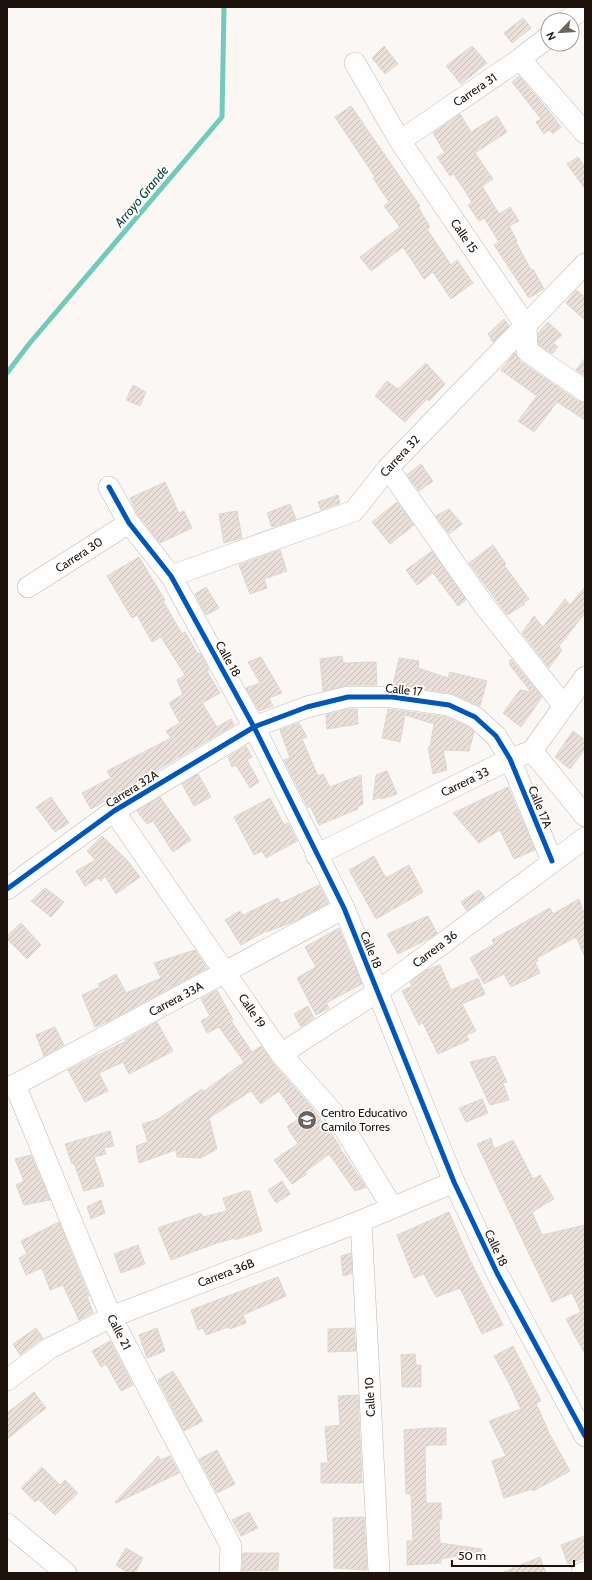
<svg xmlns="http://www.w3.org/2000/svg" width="592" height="1580" font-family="Cabin,sans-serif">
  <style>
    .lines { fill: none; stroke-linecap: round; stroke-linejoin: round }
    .stream { stroke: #74caba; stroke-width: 5 }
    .building { fill: url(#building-hatch); stroke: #ddd7d2 }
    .minor-casing { stroke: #c0b9b4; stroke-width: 22 }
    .minor { stroke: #fefefe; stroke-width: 21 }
    .cycleway-casing { stroke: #fff; stroke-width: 8 }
    .cycleway { stroke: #0057b8; stroke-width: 5 }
    .labels { text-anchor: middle; stroke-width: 3.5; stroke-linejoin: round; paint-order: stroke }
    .street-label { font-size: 12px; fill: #1e130c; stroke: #fff }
    .poi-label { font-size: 12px; fill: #1e130c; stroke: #fff; text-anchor: start }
    .water-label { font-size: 13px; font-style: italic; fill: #083f37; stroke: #fff }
  </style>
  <defs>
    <pattern id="building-hatch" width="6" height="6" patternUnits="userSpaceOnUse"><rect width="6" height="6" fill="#eae0d9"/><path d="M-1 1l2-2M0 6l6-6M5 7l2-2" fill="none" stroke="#c8bfb9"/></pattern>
  </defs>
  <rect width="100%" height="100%" fill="#faf7f5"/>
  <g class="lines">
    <polyline class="stream" points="7,373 29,344 222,117 224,7"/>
  </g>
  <g class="building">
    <polygon points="523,18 531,28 512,43 504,33"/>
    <polygon points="384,46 398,64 385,74 372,58"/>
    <polygon points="472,46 487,63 461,84 446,66"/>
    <polygon points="519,76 549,111 561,127 553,134 549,130 544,134 536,122 541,119 512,82"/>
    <polygon points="351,106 420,206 418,207 430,227 427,229 451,265 457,260 473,283 451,299 433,272 424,279 403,247 371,271 360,257 400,227 384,206 389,202 373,178 375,177 335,117"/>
    <polygon points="460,114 471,132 497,116 507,132 475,153 493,179 482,186 499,214 510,207 519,221 509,226 517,241 516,242 531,270 533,269 544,289 529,298 494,245 499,242 484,218 479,221 468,205 472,202 454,174 450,176 437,157 445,153 433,133"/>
    <polygon points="578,157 585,167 585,189 567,164"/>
    <polygon points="576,290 585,297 585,320 566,303"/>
    <polygon points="504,319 509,326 493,342 488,334"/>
    <polygon points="548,322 562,335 553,343 558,347 552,354 539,345 538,333"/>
    <polygon points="515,353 520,361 578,401 585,403 585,420 557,402 534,432 518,421 537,396 501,370"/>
    <polygon points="585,358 585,376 576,370"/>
    <polygon points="426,363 445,384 429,401 427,399 405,422 375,396 387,381 398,389"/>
    <polygon points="133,385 146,392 140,406 126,400"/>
    <polygon points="421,464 433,481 419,491 407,475"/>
    <polygon points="165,482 179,513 184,511 192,528 160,543 138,515 130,498"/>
    <polygon points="338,495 340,503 321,510 318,502"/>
    <polygon points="397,502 414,525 390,544 372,522"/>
    <polygon points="290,504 296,519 272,527 267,513"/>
    <polygon points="449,509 462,524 449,534 436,516"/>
    <polygon points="237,511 242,538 224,543 219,514"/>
    <polygon points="493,545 506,564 504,565 529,599 523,603 525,604 507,615 469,563"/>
    <polygon points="280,550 287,571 264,579 267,588 250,594 239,565"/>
    <polygon points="432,551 466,600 458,606 433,573 417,585 406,570"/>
    <polygon points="139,557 165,600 163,601 182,634 185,632 198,654 200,653 209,670 207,671 220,693 202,703 217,727 231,719 234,725 91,809 82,793 111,778 107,771 171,738 166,731 180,723 169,703 183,694 177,680 185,675 161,637 152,642 137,615 132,618 107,576"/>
    <polygon points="206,587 219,608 206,615 195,594"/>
    <polygon points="585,587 585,613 559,646 562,650 549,668 522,633 534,616 543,627 565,599 570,605"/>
    <polygon points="342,656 343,663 376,662 377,685 348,685 323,691 320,659"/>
    <polygon points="261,657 282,693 269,698 273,706 259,711 246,688 260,683 248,662"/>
    <polygon points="399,658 419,661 418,668 448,678 450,672 487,681 480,706 451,693 393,685"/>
    <polygon points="511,659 542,697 521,727 503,713 520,690 531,692 509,664"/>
    <polygon points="349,709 357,709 358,724 327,729 326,715"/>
    <polygon points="388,709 446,717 468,727 474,732 469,751 443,750 447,770 433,774 428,747 430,747 434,724 405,715 400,742 382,738"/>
    <polygon points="299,723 307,737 302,739 318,776 323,774 330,787 361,775 363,804 357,807 358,809 319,825 310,806 308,808 284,760 290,758 280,730"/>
    <polygon points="573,731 585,740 585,749 570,769 555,757"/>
    <polygon points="246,746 252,757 247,760 259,782 250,788 236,765 232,767 228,757"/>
    <polygon points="387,771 397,794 381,799 380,797 373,800 376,775"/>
    <polygon points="198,774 211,797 194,806 182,784"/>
    <polygon points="508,787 535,850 514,859 500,830 479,843 453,813"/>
    <polygon points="51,797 69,823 55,832 36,807"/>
    <polygon points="160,797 191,840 173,852 153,821 147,824 137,811"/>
    <polygon points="270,798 284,825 288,823 297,841 266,858 262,851 254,855 234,817"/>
    <polygon points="102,836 127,860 140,877 116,894 105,876 101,881 98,878 85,886 76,871 95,860 87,851"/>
    <polygon points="374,856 386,878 409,865 423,892 376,919 349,870"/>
    <polygon points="319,885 328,903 297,920 267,932 266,931 241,945 225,920 240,911 243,915 278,898 281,903"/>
    <polygon points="45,888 64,902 51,917 31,901"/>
    <polygon points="479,890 485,897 467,911 461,902"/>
    <polygon points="579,899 585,916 585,957 576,937 537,958 538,961 535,962 540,973 511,987 504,974 484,984 470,958 494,944 492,940 550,908 553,914"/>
    <polygon points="428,916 437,933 430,938 398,954 387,934"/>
    <polygon points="21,923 41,945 27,959 7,939 7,936"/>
    <polygon points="339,928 362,984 326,1003 329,1008 316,1015 297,978 316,967 305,947"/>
    <polygon points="195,950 207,968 109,1021 95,1027 82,995 100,987 98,984 116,974 126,993 161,978 154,963"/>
    <polygon points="440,965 451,990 478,978 485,994 462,1004 476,1031 466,1035 469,1040 438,1054 423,1023 419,1025 402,991 412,986 410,982 426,970"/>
    <polygon points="217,990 233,1020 231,1021 252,1052 261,1046 272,1062 311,1106 340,1146 339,1147 366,1187 355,1191 329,1154 305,1172 307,1174 292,1184 274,1160 298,1144 287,1127 298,1119 279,1091 261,1104 251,1091 209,1118 217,1149 201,1158 177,1157 176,1150 139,1163 136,1146 148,1142 142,1124 158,1119 202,1089 203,1092 244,1062 219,1027 207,1033 201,1021 210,1016 201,999"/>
    <polygon points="308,1006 314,1018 301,1027 294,1014"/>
    <polygon points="157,1022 173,1051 129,1074 123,1062 99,1073 108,1091 85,1102 68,1070 126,1041 125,1040"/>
    <polygon points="55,1027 64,1045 44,1056 36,1035"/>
    <polygon points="495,1056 507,1082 503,1083 509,1100 490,1105 470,1062"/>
    <polygon points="482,1099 488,1113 466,1122 459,1108"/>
    <polygon points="110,1131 114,1146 104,1148 106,1154 94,1157 104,1186 84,1191 74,1163 72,1164 65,1144"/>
    <polygon points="491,1138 494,1149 513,1140 533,1179 540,1175 554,1199 532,1212 542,1235 585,1225 585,1354 566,1319 581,1312 572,1293 552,1302 477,1144"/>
    <polygon points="31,1155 50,1200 24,1205 16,1185 24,1181 15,1159"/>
    <polygon points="282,1181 290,1194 276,1203 268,1190"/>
    <polygon points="245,1191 250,1191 262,1231 235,1240 235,1238 217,1243 171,1260 158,1228 201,1213 203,1217 227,1211 223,1198"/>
    <polygon points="101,1200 105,1213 91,1219 87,1207"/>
    <polygon points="449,1212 469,1258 503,1325 482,1334 460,1288 436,1297 424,1274 414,1278 397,1235"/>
    <polygon points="59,1222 89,1296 87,1297 93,1312 79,1320 63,1285 50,1290 42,1268 26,1275 19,1258 27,1254 21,1241"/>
    <polygon points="138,1245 145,1264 121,1273 114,1254"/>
    <polygon points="351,1253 352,1273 343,1276 341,1256"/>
    <polygon points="278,1277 286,1296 243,1315 246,1323 230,1329 228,1327 206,1335 203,1328 198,1330 191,1310"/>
    <polygon points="36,1328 43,1338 20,1355 13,1344"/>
    <polygon points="157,1328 165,1351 147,1358 139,1335"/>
    <polygon points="354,1328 356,1351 328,1352 328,1329"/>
    <polygon points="110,1341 133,1385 121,1391 106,1364 101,1367 92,1351"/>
    <polygon points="513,1346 541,1401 536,1403 549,1433 570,1471 533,1491 532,1489 504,1498 492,1461 506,1456 489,1421 521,1409 509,1383 494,1356"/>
    <polygon points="415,1354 416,1365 421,1365 421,1387 402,1387 401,1355"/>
    <polygon points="173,1371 203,1421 184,1431 158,1380"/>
    <polygon points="34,1392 46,1408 7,1439 7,1413"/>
    <polygon points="358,1395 362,1483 321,1483 321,1463 328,1463 325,1427 340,1425 338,1396"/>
    <polygon points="430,1428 446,1428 446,1445 429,1445 425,1447 426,1503 441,1503 442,1519 439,1519 440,1543 482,1549 482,1551 441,1559 441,1563 407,1565 407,1541 413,1541 411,1494 406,1494 404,1430"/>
    <polygon points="217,1450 235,1484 217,1493 199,1459"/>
    <polygon points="158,1456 160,1460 170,1456 179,1473 116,1503 115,1502"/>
    <polygon points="42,1467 60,1485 65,1480 78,1493 55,1515 38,1499 35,1502 21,1488"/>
    <polygon points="249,1512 258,1528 241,1536 232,1520"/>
    <polygon points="364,1517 367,1570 334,1568 333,1518"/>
    <polygon points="585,1536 585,1558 568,1564 561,1545"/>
    <polygon points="126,1548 143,1558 135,1573 128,1573 116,1565"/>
    <polygon points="243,1553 279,1553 278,1570 242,1571"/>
    <polygon points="540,1557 546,1573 501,1573"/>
  </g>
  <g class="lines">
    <defs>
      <g id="minor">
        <polyline points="568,20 584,7"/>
        <polyline points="520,59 585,133"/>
        <polyline points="355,63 400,141 526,326 527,351 585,391"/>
        <polyline points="400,141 520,59 548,37"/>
        <polyline points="388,468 483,604 564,706"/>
        <polyline points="109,487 129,523 171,576 254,727 344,908 454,1182 497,1273 585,1436"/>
        <polyline points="171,576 354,511 388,468 585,264"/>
        <polyline points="28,587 129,523"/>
        <polyline points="532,751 585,816"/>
        <polyline points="114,811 281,1054 338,1118 392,1207"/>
        <polyline points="316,855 510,759 532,751 585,677"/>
        <polyline points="7,889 114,811 254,727 307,707 348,697 392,697 449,705 475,717 496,736 510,759 552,861"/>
        <polyline points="281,1054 377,992 585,838"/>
        <polyline points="15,1085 111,1317 231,1546 230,1573"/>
        <polyline points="7,1087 15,1085 344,908"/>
        <polyline points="361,1221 379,1573"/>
        <polyline points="7,1380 50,1348 111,1317 361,1221 454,1182"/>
        <polyline points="7,1524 66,1573"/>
        <polyline points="582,1573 585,1572"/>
      </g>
    </defs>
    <use href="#minor" class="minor-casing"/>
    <use href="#minor" class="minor"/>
    <defs>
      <g id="cycleway">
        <polyline points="109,487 129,523 171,576 254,727 344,908 454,1182 497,1273 585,1436"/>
        <polyline points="7,889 114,811 254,727 307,707 348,697 392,697 449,705 475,717 496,736 510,759 552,861"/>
      </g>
    </defs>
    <use href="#cycleway" class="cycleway-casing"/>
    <use href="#cycleway" class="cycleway"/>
  </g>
  <defs>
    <symbol id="school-disc" viewBox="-11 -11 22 22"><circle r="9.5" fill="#6b635e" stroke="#fff"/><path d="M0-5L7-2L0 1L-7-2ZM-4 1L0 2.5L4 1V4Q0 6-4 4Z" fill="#fff"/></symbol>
  </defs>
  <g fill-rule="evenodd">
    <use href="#school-disc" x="296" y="1109" width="22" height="22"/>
  </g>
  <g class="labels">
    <g class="street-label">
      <text transform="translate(475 90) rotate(-34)" y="4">Carrera 31</text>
      <text transform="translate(464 236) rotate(56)" y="4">Calle 15</text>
      <text transform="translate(400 456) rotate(-47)" y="4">Carrera 32</text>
      <text transform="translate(79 555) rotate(-33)" y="4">Carrera 30</text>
      <text transform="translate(228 659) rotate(61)" y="4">Calle 18</text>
      <text transform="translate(404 690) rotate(6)" y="4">Calle 17</text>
      <text transform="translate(465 782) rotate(-26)" y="4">Carrera 33</text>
      <text transform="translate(132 789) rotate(-32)" y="4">Carrera 32A</text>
      <text transform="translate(540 807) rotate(68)" y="4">Calle 17A</text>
      <text transform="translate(435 949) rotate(-37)" y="4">Carrera 36</text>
      <text transform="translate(371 950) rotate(68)" y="4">Calle 18</text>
      <text transform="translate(176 999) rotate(-28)" y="4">Carrera 33A</text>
      <text transform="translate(252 1011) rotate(56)" y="4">Calle 19</text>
      <text transform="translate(496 1248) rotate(65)" y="4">Calle 18</text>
      <text transform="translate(226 1273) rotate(-21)" y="4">Carrera 36B</text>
      <text transform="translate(119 1332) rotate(63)" y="4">Calle 21</text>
      <text transform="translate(370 1397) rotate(-93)" y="4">Calle 10</text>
    </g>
    <g class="poi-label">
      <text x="321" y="1117">Centro Educativo<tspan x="321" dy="14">Camilo Torres</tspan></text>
    </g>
    <g class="water-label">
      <text transform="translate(141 196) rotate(-50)" y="5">Arroyo Grande</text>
    </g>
  </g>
  <rect width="592" height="1580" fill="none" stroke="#1e130c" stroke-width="16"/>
  <g transform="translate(560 32) rotate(245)"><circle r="19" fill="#ffffff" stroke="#a5a19e"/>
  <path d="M0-3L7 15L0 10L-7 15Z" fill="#6b635e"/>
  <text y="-6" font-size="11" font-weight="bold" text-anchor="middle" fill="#1e130c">N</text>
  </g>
  <path d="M452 1560v6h122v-6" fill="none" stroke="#1e130c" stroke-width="2"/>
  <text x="458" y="1560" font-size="12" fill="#1e130c" stroke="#ffffff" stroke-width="3" paint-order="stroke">50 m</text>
</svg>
